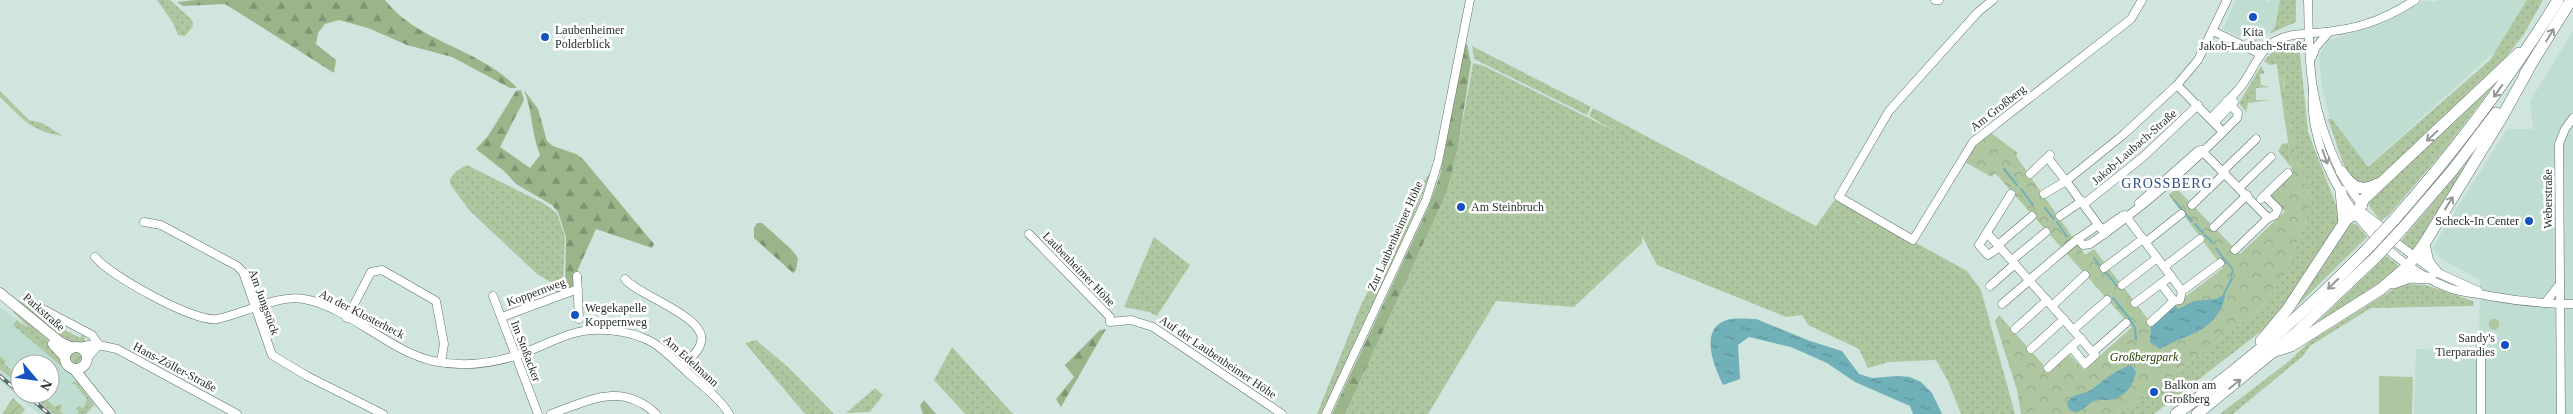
<svg xmlns="http://www.w3.org/2000/svg" width="2573" height="414" font-family="Georgia,serif">
  <style>
    .built { fill: #bfddd1; fill-rule: evenodd }
    .grass { fill: url(#grass-dots) }
    .forest { fill: url(#forest-firs) }
    .park { fill: url(#park-crowns) }
    .garden { fill: url(#garden-furrows) }
    .pitch { fill: #afc7a1 }
    .water { fill: url(#water-ripples) }
    .lines { fill: none; stroke-linecap: round; stroke-linejoin: round }
    .stream { stroke: #70b0b9; stroke-width: 2 }
    .minor-casing { stroke: #5f726a; stroke-width: 9 }
    .major-casing { stroke: #5f726a; stroke-width: 11 }
    .highway-casing { stroke: #5f726a; stroke-width: 12 }
    .minor { stroke: #fff; stroke-width: 8 }
    .major { stroke: #fff; stroke-width: 10 }
    .highway { stroke: #fff; stroke-width: 11 }
    .rail-casing { stroke: #5e6a65; stroke-width: 4 }
    .rail { stroke: #fff; stroke-width: 2; stroke-dasharray: 5.5; stroke-linecap: butt }
    .highway-bridge-casing { stroke: #5f726a; stroke-width: 12; stroke-linecap: butt }
    .highway-bridge { stroke: #fff; stroke-width: 11 }
    .oneway { stroke: #949896 }
    .poi-dot { fill: #1453bf; stroke: #fff; stroke-width: 2 }
    .labels { text-anchor: middle; stroke-width: 5; stroke-linejoin: round; paint-order: stroke }
    .poi-label { font-size: 12px; fill: #28302d; stroke: #fff; text-anchor: start }
    .street-label { font-size: 12px; fill: #28302d; stroke: #fff }
    .park-label { font-size: 12px; font-style: italic; fill: #214201; stroke: #fff }
    .neighbourhood-label { font-size: 14px; letter-spacing: 1px; fill: #2d4d85; stroke: #fff }
  </style>
  <defs>
    <pattern id="grass-dots" width="8" height="8" patternUnits="userSpaceOnUse" patternTransform="scale(1.25)"><rect width="8" height="8" fill="#afc7a1"/><path d="M2 2h.1M6 6h.1" fill="none" stroke="#97ab8b" stroke-width="1.8" stroke-linecap="round"/></pattern>
    <pattern id="forest-firs" width="22" height="20" patternUnits="userSpaceOnUse" patternTransform="scale(1.25)"><rect width="22" height="20" fill="#9bb58b"/><path d="M5 1l3.5 6h-7zM16 11l3.5 6h-7z" fill="#7e9472"/></pattern>
    <pattern id="park-crowns" width="20" height="18" patternUnits="userSpaceOnUse" patternTransform="scale(1.25)"><rect width="20" height="18" fill="#afc7a1"/><path d="M2 6a3 3 0 1 1 6 0M12 15a3 3 0 1 1 6 0" fill="none" stroke="#97ab8b"/></pattern>
    <pattern id="garden-furrows" width="10" height="10" patternUnits="userSpaceOnUse" patternTransform="scale(1.25)"><rect width="10" height="10" fill="#afc7a1"/><path d="M-1 1l2-2M0 10L10 0M9 11l2-2" fill="none" stroke="#97ab8b"/></pattern>
    <pattern id="water-ripples" width="26" height="14" patternUnits="userSpaceOnUse" patternTransform="scale(1.25)"><rect width="26" height="14" fill="#70b0b9"/><path d="M2 4q2-2 4 0t4 0M15 11q2-2 4 0t4 0" fill="none" stroke="#5c9097"/></pattern>
  </defs>
  <rect width="100%" height="100%" fill="#d0e5dd"/>
  <g class="built">
    <polygon points="2236,0 2264,0 2269,2 2271,0 2280,0 2275,27 2255,44 2223,29"/>
    <polygon points="2423,0 2435,2 2439,0 2535,0 2520,29 2367,167 2329,116 2322,87 2319,55 2329,40 2382,24"/>
    <polygon points="2573,31 2573,414 2414,414 2416,349 2479,351 2480,280 2440,258 2432,248 2507,129 2533,129 2530,101"/>
    <path d="M0 307 17 320 63 360 99 406 96 408 94 405 86 414H39L0 381ZM20 364H50V394H20Z"/>
  </g>
  <g class="grass">
    <polygon points="157,0 170,0 192,20 193,26 185,36 178,35 173,23"/>
    <polygon points="2280,0 2296,0 2296,22 2269,34 2275,27"/>
    <polygon points="2527,0 2543,0 2524,34 2504,60 2380,179 2361,185 2350,176 2343,163 2328,119 2332,119 2368,167 2490,60"/>
    <polygon points="2288,43 2299,44 2308,132 2341,218 2288,305 2264,329 2154,414 2117,414 2156,390 2155,388 2258,311 2282,281 2308,214 2311,200 2295,153 2290,126 2283,89 2286,74 2279,81 2277,64 2270,65 2264,61 2274,50"/>
    <polygon points="1472,46 1591,107 1587,115 1474,59"/>
    <polygon points="1473,63 1484,66 1615,131 1589,116 1593,108 1816,226 1834,201 1838,200 1967,271 1981,290 2015,414 1961,414 1948,381 1936,360 1889,362 1868,368 1859,349 1808,325 1802,315 1786,317 1657,265 1642,236 1642,243 1574,307 1496,301 1428,414 1345,414 1447,192 1458,147"/>
    <polygon points="2261,66 2265,73 2260,74 2261,85 2269,87 2256,88 2256,100 2270,100 2248,103 2246,112 2239,103"/>
    <polygon points="2502,74 2446,148 2389,215 2381,221 2369,206 2368,200"/>
    <path d="M0 91 29 120 42 123 63 136C30 131 23 119 0 97Z"/>
    <polygon points="2288,143 2292,168 2278,151 2282,144"/>
    <polygon points="2472,157 2414,250 2412,250 2401,241"/>
    <polygon points="467,165 543,203 557,213 565,237 563,284 557,286 537,274 470,211 450,184 450,179 456,171"/>
    <path d="M1432 170C1399 253 1361 334 1321 414H1317L1361 305 1422 184Z"/>
    <polygon points="2349,223 2356,224 2367,237 2295,308"/>
    <polygon points="1154,237 1190,265 1157,316 1149,312 1124,307"/>
    <polygon points="2386,256 2397,264 2400,271 2313,326"/>
    <polygon points="2406,281 2407,284 2426,285 2473,301 2474,306 2371,308 2310,346 2303,356 2233,414 2220,414 2288,362 2309,342"/>
    <polygon points="15,299 49,316 46,322 52,326 63,324 67,326 65,330 80,338 83,334 84,335 86,343 67,344 14,300"/>
    <polygon points="12,311 18,313 61,352 63,359 61,366 13,325 17,320 30,329"/>
    <polygon points="756,340 789,368 834,414 805,414 745,343"/>
    <polygon points="952,347 1013,414 965,414 934,380"/>
    <polygon points="0,356 6,361 4,364 16,374 20,372 20,386 0,369"/>
    <polygon points="76,381 94,405 86,414 76,414 79,412 76,409 79,406 83,408 87,400 81,391 78,394 80,390 75,384 71,384"/>
    <polygon points="875,388 883,395 870,412 846,413"/>
    <polygon points="30,394 40,394 55,407 60,404 62,406 60,411 63,414 54,414"/>
  </g>
  <g class="forest">
    <path d="M196 0H385C417 42 483 50 517 88H510L452 57 407 45 368 28 339 20 325 24 318 33 316 44 336 60 334 73 225 4 183 6 177 2Z"/>
    <polygon points="1467,44 1471,63 1458,147 1447,192 1345,414 1332,414 1428,208 1440,175 1464,46"/>
    <path d="M521 90 524 100 500 147 530 168 540 155C531 133 533 112 524 90L538 109 547 141 553 146 576 154 583 159 654 244 652 248 596 229 575 276 576 285 557 294 554 291 565 284 566 237 558 212 552 205 516 184 504 171 476 149 488 136 516 91Z"/>
    <polygon points="757,223 762,223 791,249 798,258 796,270 793,273 754,238 754,228"/>
    <polygon points="1106,329 1061,407 1056,399 1074,377 1065,365 1100,330"/>
    <polygon points="924,400 936,414 923,414 920,405"/>
  </g>
  <g class="park">
    <polygon points="2287,73 2283,85 2290,126 2295,153 2311,200 2308,214 2282,281 2258,311 2155,388 2156,390 2117,414 2021,414 2017,390 1995,321 1999,315 2048,370 2068,353 2084,370 2132,327 1995,173 1992,177 1963,161 1972,148 1991,133 2018,153 2016,156 2085,255 2094,249 2151,323 2223,268 2169,195 2176,188 2240,254 2285,211 2268,194 2292,168 2279,81"/>
    <circle cx="2494" cy="324" r="5.5"/>
  </g>
  <g class="garden">
    <circle cx="76" cy="358" r="7"/>
    <polygon points="13,398 25,409 22,414 2,414"/>
  </g>
  <g class="pitch">
    <polygon points="2379,376 2413,377 2412,414 2379,414"/>
    <polygon points="2038,400 2042,407 2046,405 2051,414 2032,414 2035,411 2031,404"/>
  </g>
  <g class="water">
    <path d="M2224 294 2225 297C2216 333 2187 333 2160 349L2150 342 2151 324 2175 305 2178 309 2194 301 2216 299Z"/>
    <path d="M1756 319 1810 341 1842 351 1859 374 1872 378 1898 376 1910 377 1921 382 1932 393 1942 414H1913L1910 406 1855 382 1827 363 1791 347 1749 337 1738 345 1740 379 1723 385C1715 368 1699 332 1724 321 1733 317 1748 319 1756 319Z"/>
    <path d="M2131 365 2136 372C2133 387 2123 400 2106 400 2102 400 2098 399 2094 401 2086 405 2083 412 2073 412L2068 408 2067 402C2074 393 2082 395 2091 390 2106 379 2113 371 2131 365Z"/>
  </g>
  <g class="lines">
    <g class="stream">
      <polyline points="2004,169 2017,185"/>
      <polyline points="2021,189 2033,205"/>
      <polyline points="2174,200 2182,210"/>
      <polyline points="2045,208 2054,219"/>
      <polyline points="2184,212 2192,221"/>
      <polyline points="2057,222 2067,237"/>
      <polyline points="2195,224 2203,233"/>
      <polyline points="2205,235 2213,243"/>
      <polyline points="2216,248 2224,259"/>
      <polyline points="2094,258 2101,267"/>
      <polyline points="2225,260 2233,270 2231,276"/>
      <polyline points="2104,270 2116,285"/>
      <polyline points="2224,294 2232,278"/>
      <polyline points="2113,298 2130,319"/>
      <polyline points="2131,321 2135,328 2136,340"/>
    </g>
    <defs>
      <g id="minor">
        <polyline points="1935,0 1939,0"/>
        <polyline points="1993,0 1978,12 1889,111 1839,197 1913,240 1973,142 2131,19 2142,0"/>
        <path d="M2308 0C2309 29 2308 59 2313 88 2320 128 2337 175 2363 206"/>
        <polyline points="2213,31 2260,54"/>
        <polyline points="2312,57 2316,47 2329,32"/>
        <polyline points="2177,85 2223,132"/>
        <path d="M2313 89C2306 168 2376 260 2449 288 2462 293 2476 293 2490 296 2517 301 2545 304 2573 304"/>
        <path d="M2211 118C2221 107 2233 97 2242 85 2254 69 2258 51 2277 40 2293 32 2316 34 2333 31 2365 27 2388 17 2415 0"/>
        <polyline points="2215,122 2234,102"/>
        <polyline points="2201,150 2268,218"/>
        <polyline points="2223,171 2256,139"/>
        <polyline points="2030,174 2050,155"/>
        <polyline points="2240,187 2271,157"/>
        <polyline points="2044,194 2066,181 2048,158"/>
        <polyline points="2261,199 2288,173"/>
        <polyline points="2139,203 2198,151"/>
        <polyline points="2084,204 2143,157 2198,105"/>
        <polyline points="2192,205 2225,173"/>
        <polyline points="2125,215 2182,291"/>
        <polyline points="2060,216 2082,201"/>
        <polyline points="144,222 161,225 237,266 243,272 272,355 307,376 383,414"/>
        <polyline points="2214,227 2247,195"/>
        <polyline points="2102,230 2122,216"/>
        <path d="M1987 233C2023 273 2059 314 2095 355L2085 364 2071 347 2081 338"/>
        <polyline points="1029,234 1110,317 1110,322 1131,320 1153,327 1282,414"/>
        <polyline points="2105,234 2066,181 2123,135 2177,85 2198,60 2227,0"/>
        <polyline points="2390,238 2434,271 2478,291"/>
        <path d="M2077 239 2083 245 2090 244C2144 207 2191 165 2237 118L2238 113 2227 101"/>
        <polyline points="2146,242 2181,214"/>
        <polyline points="1998,245 2032,216"/>
        <polyline points="2000,247 1988,255 1979,245 2011,194"/>
        <polyline points="2235,250 2268,218 2275,215 2278,209 2265,196"/>
        <path d="M95 257C109 275 195 323 217 319 242 314 280 294 304 299 348 307 389 351 433 361 461 367 489 364 515 356 534 350 552 340 571 334 597 326 629 330 652 342 664 349 676 362 686 371 700 384 720 398 729 414"/>
        <polyline points="2012,260 2046,232"/>
        <polyline points="2164,267 2200,239"/>
        <polyline points="2104,268 2143,239"/>
        <polyline points="577,276 579,319"/>
        <path d="M625 279C637 295 708 317 701 342 699 352 689 360 681 366"/>
        <polyline points="2029,280 2075,241 2098,225"/>
        <polyline points="2161,284 2174,301 2180,300 2182,291 2220,263"/>
        <polyline points="2122,285 2157,258"/>
        <polyline points="1990,286 2015,264"/>
        <polyline points="493,296 538,414"/>
        <polyline points="2135,303 2171,276"/>
        <polyline points="2545,303 2560,284"/>
        <polyline points="2002,304 2030,280"/>
        <polyline points="35,305 92,335 99,345"/>
        <polyline points="2052,306 2085,275"/>
        <polyline points="502,317 578,289"/>
        <polyline points="347,318 371,272 382,270 436,301 444,344 441,362"/>
        <polyline points="2151,322 2174,301"/>
        <polyline points="2015,329 2047,300"/>
        <polyline points="2073,330 2107,300"/>
        <polyline points="2481,343 2481,414"/>
        <polyline points="79,347 94,344 117,349 237,414"/>
        <polyline points="2031,349 2064,319"/>
        <polyline points="2093,352 2126,323"/>
        <polyline points="87,358 99,345"/>
        <polyline points="2048,368 2071,347"/>
        <path d="M551 414C588 401 622 381 656 414"/>
        <polyline points="1326,414 1426,200 1438,162 1470,0"/>
        <polyline points="2561,414 2559,144 2565,129 2573,118"/>
      </g>
      <g id="major">
        <polyline points="0,293 60,342 72,348"/>
        <polyline points="53,344 65,357"/>
        <circle cx="76" cy="358" r="11"/>
        <polyline points="74,369 110,414"/>
      </g>
      <g id="highway">
        <polyline points="2525,74 2571,0"/>
        <path d="M2341 171C2350 185 2360 194 2377 184"/>
        <polyline points="2341,191 2344,223"/>
        <polyline points="2356,214 2364,199 2519,53"/>
        <path d="M2394 220C2455 151 2510 78 2558 0"/>
        <polyline points="2403,228 2452,171 2496,113"/>
        <polyline points="2424,244 2428,262 2436,272"/>
        <polyline points="2393,283 2410,277 2428,278"/>
        <polyline points="2261,341 2287,310 2346,220 2351,216 2362,214 2378,226"/>
        <polyline points="2275,351 2291,346 2381,289 2408,266 2424,244 2502,117 2528,70"/>
        <path d="M2176 414C2245 365 2309 309 2367 249"/>
        <polyline points="2197,414 2297,332 2376,257"/>
      </g>
    </defs>
    <use href="#minor" class="minor-casing"/>
    <use href="#major" class="major-casing"/>
    <use href="#highway" class="highway-casing"/>
    <use href="#minor" class="minor"/>
    <use href="#major" class="major"/>
    <use href="#highway" class="highway"/>
    <defs>
      <g id="rail">
        <polyline points="0,376 20,393"/>
        <polyline points="26,394 49,414"/>
      </g>
    </defs>
    <use href="#rail" class="rail-casing"/>
    <use href="#rail" class="rail"/>
    <defs>
      <g id="highway-bridge">
        <polyline points="2367,249 2394,220"/>
        <polyline points="2376,257 2403,228"/>
      </g>
    </defs>
    <use href="#highway-bridge" class="highway-bridge-casing"/>
    <use href="#highway-bridge" class="highway-bridge"/>
  </g>
  <defs><path id="oneway-shaft" d="M-6 0H5M1.5-3L5.5 0L1.5 3" fill="none" stroke-width="1.6" stroke-linecap="round" stroke-linejoin="round" transform="scale(1.25)"/></defs>
  <g class="oneway">
    <use href="#oneway-shaft" transform="translate(2550 35) rotate(-59)"/>
    <use href="#oneway-shaft" transform="translate(2498 91) rotate(125)"/>
    <use href="#oneway-shaft" transform="translate(2432 136) rotate(137)"/>
    <use href="#oneway-shaft" transform="translate(2325 157) rotate(70)"/>
    <use href="#oneway-shaft" transform="translate(2449 203) rotate(-58)"/>
    <use href="#oneway-shaft" transform="translate(2333 284) rotate(136)"/>
    <use href="#oneway-shaft" transform="translate(2235 384) rotate(-39)"/>
  </g>
  <g class="poi-dot">
    <circle cx="2253" cy="17" r="5"/>
    <circle cx="545" cy="37" r="5"/>
    <circle cx="1461" cy="207" r="5"/>
    <circle cx="2529" cy="221" r="5"/>
    <circle cx="575" cy="315" r="5"/>
    <circle cx="2505" cy="345" r="5"/>
    <circle cx="2154" cy="392" r="5"/>
  </g>
  <g class="labels">
    <g class="poi-label">
      <text x="555" y="34">Laubenheimer<tspan x="555" dy="14">Polderblick</tspan></text>
      <text x="2253" y="36" text-anchor="middle">Kita<tspan x="2253" dy="14">Jakob-Laubach-Straße</tspan></text>
      <text x="1471" y="211">Am Steinbruch</text>
      <text x="2519" y="225" text-anchor="end">Scheck-In Center</text>
      <text x="585" y="312">Wegekapelle<tspan x="585" dy="14">Koppernweg</tspan></text>
      <text x="2495" y="342" text-anchor="end">Sandy's<tspan x="2495" dy="14">Tierparadies</tspan></text>
      <text x="2164" y="389">Balkon am<tspan x="2164" dy="14">Großberg</tspan></text>
    </g>
    <g class="street-label">
      <text transform="translate(1998 108) rotate(-38)" y="4">Am Großberg</text>
      <text transform="translate(2134 147) rotate(-41)" y="4">Jakob-Laubach-Straße</text>
      <text transform="translate(2548 199) rotate(-90)" y="4">Weberstraße</text>
      <text transform="translate(1395 236) rotate(-66)" y="4">Zur Laubenheimer Höhe</text>
      <text transform="translate(1079 269) rotate(46)" y="4">Laubenheimer Höhe</text>
      <text transform="translate(536 292) rotate(-20)" y="4">Koppernweg</text>
      <text transform="translate(264 302) rotate(70)" y="4">Am Jungstück</text>
      <text transform="translate(44 312) rotate(41)" y="4">Parkstraße</text>
      <text transform="translate(362 314) rotate(27)" y="4">An der Klosterheck</text>
      <text transform="translate(526 351) rotate(69)" y="4">Im Stoßacker</text>
      <text transform="translate(1218 357) rotate(34)" y="4">Auf der Laubenheimer Höhe</text>
      <text transform="translate(691 361) rotate(42)" y="4">Am Edelmann</text>
      <text transform="translate(175 367) rotate(28)" y="4">Hans-Zöller-Straße</text>
    </g>
    <g class="park-label">
      <text x="2144" y="361">Großbergpark</text>
    </g>
    <g class="neighbourhood-label">
      <text x="2167" y="188">GROSSBERG</text>
    </g>
  </g>
  <g transform="translate(35 379) rotate(119)"><circle r="24" fill="#ffffff" stroke="#a9acab"/>
  <path d="M0-4L9 19L0 12L-9 19Z" fill="#1453bf"/>
  <text y="-8" font-size="14" font-weight="bold" text-anchor="middle" fill="#28302d">N</text>
  </g>
</svg>
